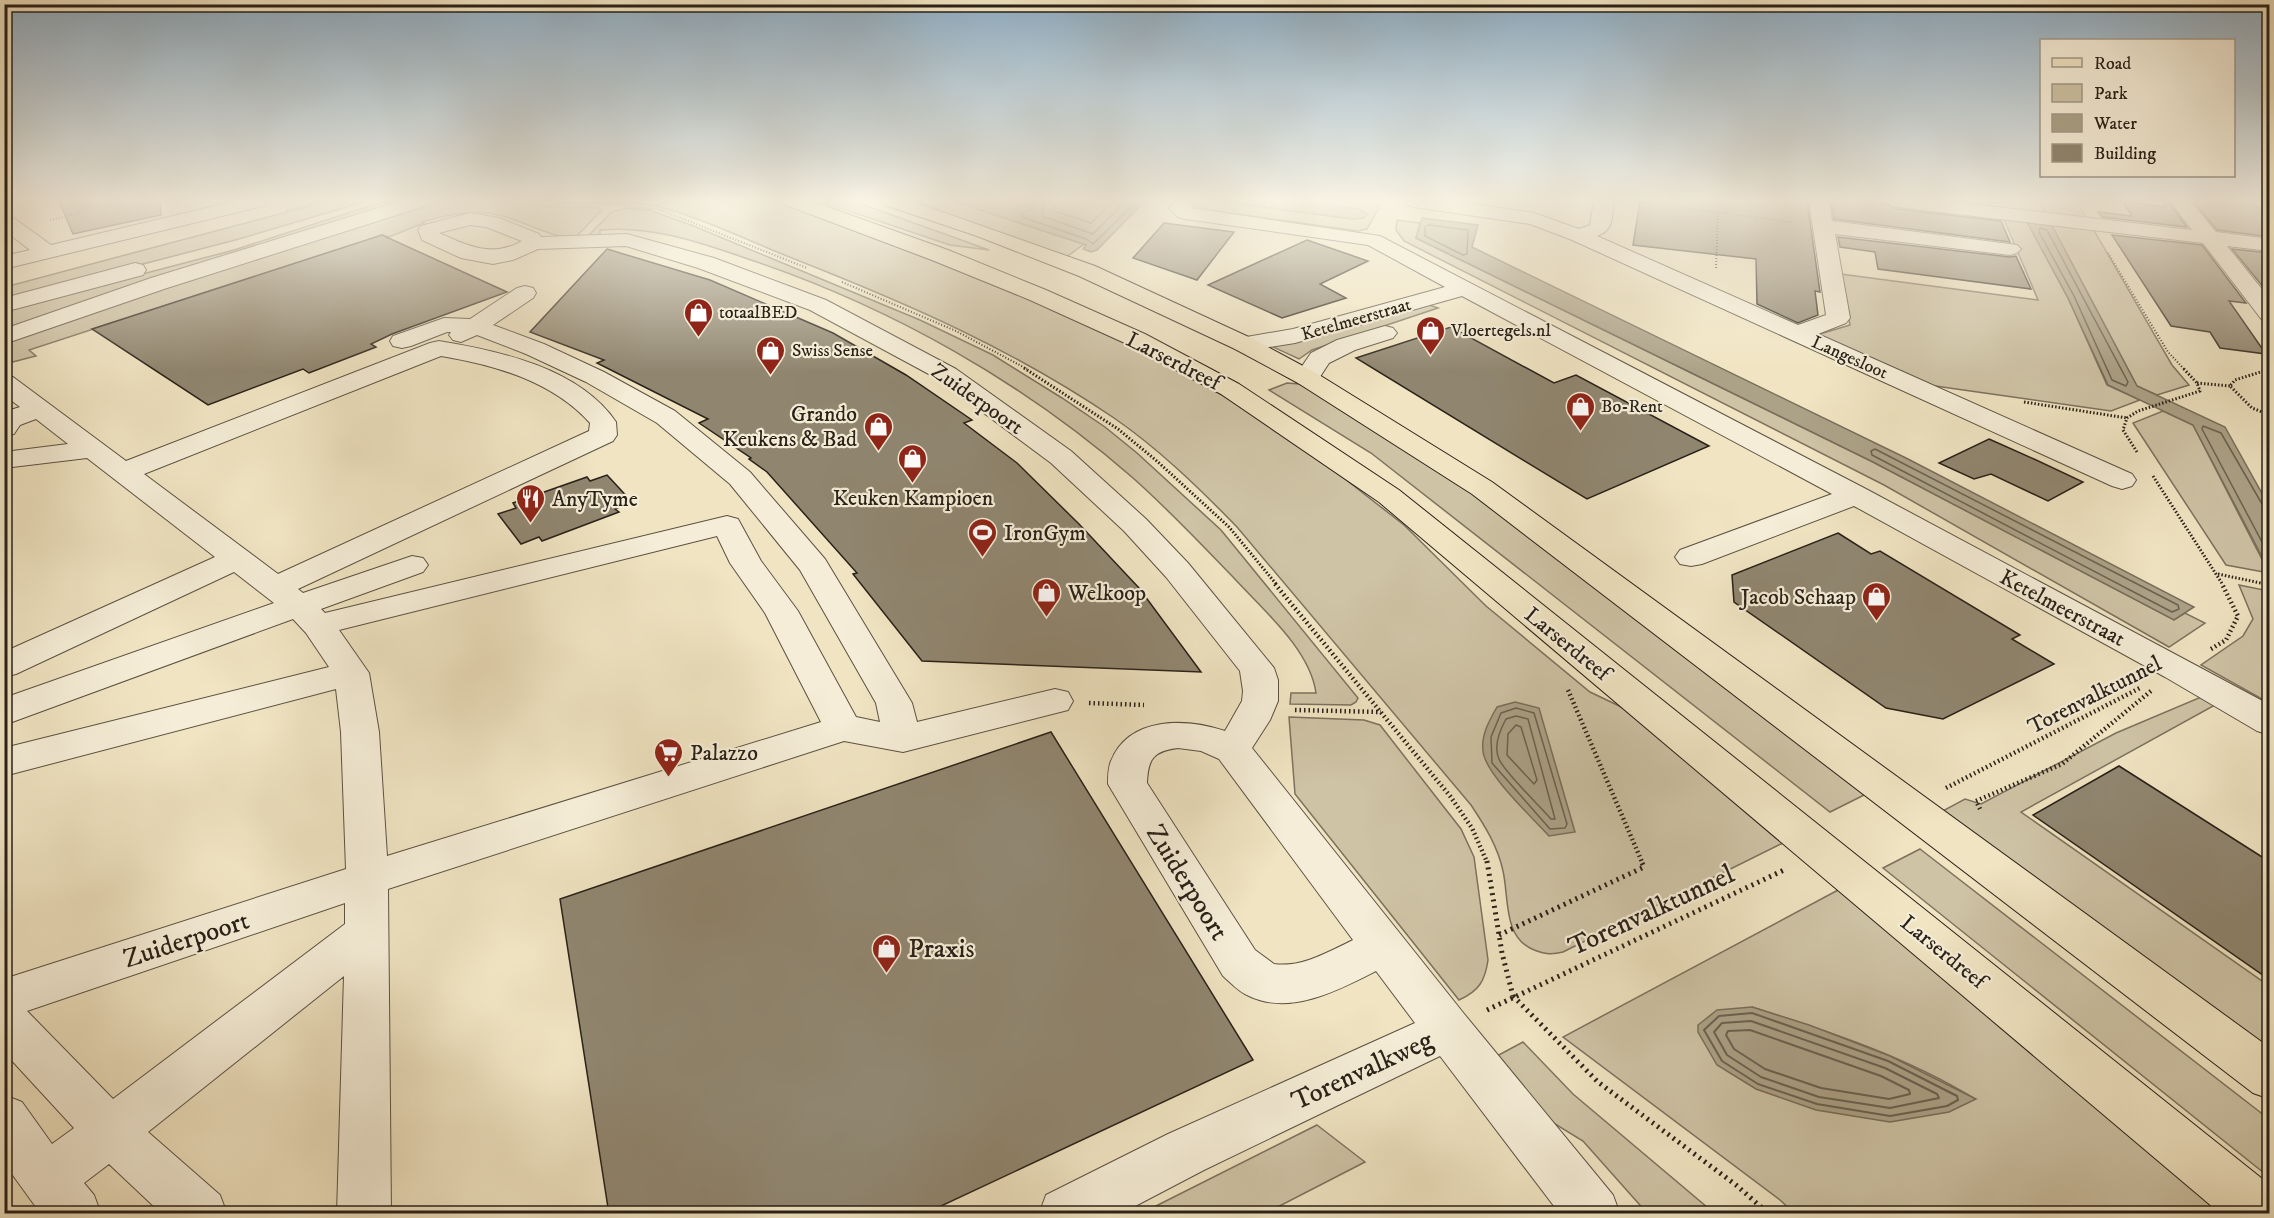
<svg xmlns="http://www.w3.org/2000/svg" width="2274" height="1218" font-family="'IM FELL DW Pica',serif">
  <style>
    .green { fill: #cec3a5; stroke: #7c725e; stroke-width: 1.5; fill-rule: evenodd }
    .water { fill: #aca288; stroke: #786e5b; stroke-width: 1.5 }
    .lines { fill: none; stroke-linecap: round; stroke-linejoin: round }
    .shore-far1 { stroke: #6a6250; stroke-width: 1.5 }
    .shore { stroke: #6a6250; stroke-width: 2 }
    .building { fill: #908670; stroke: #292118; stroke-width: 1.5 }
    .minor-casing { stroke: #5b5242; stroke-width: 2 }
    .major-casing { stroke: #292118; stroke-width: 2 }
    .path-far3 { stroke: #292118; stroke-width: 2; stroke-dasharray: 1 2; stroke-linecap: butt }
    .path-far2 { stroke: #292118; stroke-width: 3; stroke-dasharray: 1.5 2; stroke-linecap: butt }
    .path-far1 { stroke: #292118; stroke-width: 4.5; stroke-dasharray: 1.5 3; stroke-linecap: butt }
    .path { stroke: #292118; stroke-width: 5; stroke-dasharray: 2 4.5; stroke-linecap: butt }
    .minor { fill: #f5edd7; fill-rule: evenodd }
    .major { fill: #f0e4c2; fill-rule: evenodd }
    .labels { text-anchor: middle; stroke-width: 4.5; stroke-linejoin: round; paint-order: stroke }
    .far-poi-label { font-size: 18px; fill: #292118; stroke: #f5edd7; text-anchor: start }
    .far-street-label { font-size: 18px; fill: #292118; stroke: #f5edd7 }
    .street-label { font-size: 22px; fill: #292118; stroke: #f5edd7 }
    .poi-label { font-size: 22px; fill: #292118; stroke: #f5edd7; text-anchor: start }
    .near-street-label { font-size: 27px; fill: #292118; stroke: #f5edd7 }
    .near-poi-label { font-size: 27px; fill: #292118; stroke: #f5edd7; text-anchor: start }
  </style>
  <rect width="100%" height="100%" fill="#f0e4c2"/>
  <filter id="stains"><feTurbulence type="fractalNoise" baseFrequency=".00333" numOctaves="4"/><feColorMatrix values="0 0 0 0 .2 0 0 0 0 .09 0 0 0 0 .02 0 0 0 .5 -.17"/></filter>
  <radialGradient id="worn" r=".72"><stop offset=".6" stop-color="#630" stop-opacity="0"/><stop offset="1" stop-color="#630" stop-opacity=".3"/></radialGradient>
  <g class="green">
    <polygon points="328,201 367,201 239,239 5,300 5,287"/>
    <polygon points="385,201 413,201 280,242 5,333 5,310 234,250"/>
    <path d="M429 201H521L549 207 599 208 602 210 574 239C549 236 529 224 506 217 479 208 449 214 422 222L424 223 389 237 382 235 29 350 36 356 5 364 4 343 250 257Z"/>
    <path d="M543 201H777L1022 295 1120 339 1196 378 1287 437 1345 479 1404 525 1486 606 1590 692 1634 713 1791 839 1563 952C1551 955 1543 954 1532 949 1503 936 1509 897 1503 871 1498 847 1485 826 1471 805L1237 527C1199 488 1159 449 1114 418 1012 349 911 305 797 260 751 242 705 219 657 206 619 199 581 207 543 201Z"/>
    <polygon points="819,201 853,201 989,250 950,245"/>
    <polygon points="904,201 953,201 1084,244 1065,258"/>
    <polygon points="1194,201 1217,201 1352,219 1361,217 1364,213 1359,209 1294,201 1373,201 1373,203 1380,206 1367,229 1358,231 1207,210 1196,206"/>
    <polygon points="2039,201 2076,201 2088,220 2047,215"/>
    <path d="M627 208 649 210 691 225 920 320 993 355 1062 398 1105 427 1137 453 1221 530 1358 698 1356 702 1351 705 1290 704 1291 693H1316C1310 649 1262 609 1233 577 1200 543 1168 509 1133 478 1023 382 892 308 754 261 704 244 653 225 600 230V236L586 238 612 212Z"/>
    <polygon points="2003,217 2026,220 2068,298 2107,385 2140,400 2111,411 1921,384 1820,338 1820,334 1850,325 1840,274 2038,300"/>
    <polygon points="1397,220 1420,223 1416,238 1873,462 2174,620 2185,613 2205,623 2169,647 1884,485 1404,241 1396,230"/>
    <polygon points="2050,222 2092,227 2172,365 2189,385 2157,395 2137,386"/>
    <polygon points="1426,304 1438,308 1312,350 1299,359 1269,345"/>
    <polygon points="1287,383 1299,384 1344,406 1450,476 1866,794 1830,812 1371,453 1269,390"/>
    <polygon points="2163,411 2193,425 2269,573 2226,565 2133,423"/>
    <polygon points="2239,585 2269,591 2270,667 2268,669 2269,671 2269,703 2201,665 2243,636 2253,619"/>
    <polygon points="2201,697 2215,705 2021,812 2269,986 2269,1058 1937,814 1965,799 1981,804 2116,733"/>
    <path d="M1289 717 1364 720 1380 725 1461 829 1474 857 1488 960C1485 981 1479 991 1459 1000L1295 794Z"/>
    <polygon points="1920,849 2269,1119 2269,1177 1883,868"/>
    <path d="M1840 889 2224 1213H1794L1780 1200 1563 1037ZM1752 1007C1828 1031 1907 1057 1975 1099Z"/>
    <polygon points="1523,1042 1573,1094 1714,1213 1647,1213 1583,1141 1542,1116 1495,1057"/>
    <polygon points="1317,1125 1365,1162 1266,1213 1142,1213"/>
  </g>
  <g class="water">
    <polygon points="953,201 999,201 1024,206 1038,201 1145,201 1097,250 1091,252 1083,249 1086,245"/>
    <polygon points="1217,201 1294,201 1359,209 1367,214 1364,218 1352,219"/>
    <polygon points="1422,218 1478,225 1472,247 1906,458 2194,607 2174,620 1873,462 1416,238"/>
    <polygon points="2026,220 2050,222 2137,386 2225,427 2269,506 2269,570 2193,425 2108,385 2068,298"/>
    <path d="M1515 702 1539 708 1575 832 1549 836C1533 818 1485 774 1483 751 1481 735 1489 721 1497 707Z"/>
    <polygon points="1752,1007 1809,1025 1890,1056 1976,1099 1949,1112 1890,1122 1816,1110 1756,1089 1717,1065 1698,1032 1698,1025 1717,1010"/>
  </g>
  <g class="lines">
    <g class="shore-far1">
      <polyline points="1037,201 1034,208 1022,213 1022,217 1086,239 1093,244 1137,201"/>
      <polyline points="1044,201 1042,216 1093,234 1126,201"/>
      <polyline points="1053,201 1054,211 1091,223 1114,201"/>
      <polygon points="1428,225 1468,230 1467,254 1463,255 1425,236 1425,227"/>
      <polygon points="2040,228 2047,230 2128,382 2126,386 2112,380 2074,296 2039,232"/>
      <polygon points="1875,449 2178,605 2179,609 2172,612 1872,455 1871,451"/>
      <polyline points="2270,508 2262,504 2221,433 2203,426 2202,429 2270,557"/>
      <polygon points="1516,708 1534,713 1567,824 1565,828 1550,829 1492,763 1491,737 1501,713"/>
      <path d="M1516 716 1528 719 1555 819H1551C1540 806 1504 772 1499 759 1493 746 1500 730 1506 719Z"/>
      <polygon points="1516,725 1521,727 1537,780 1534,784 1507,755 1508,734"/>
    </g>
    <g class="shore">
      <polygon points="1752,1013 1888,1061 1957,1096 1958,1100 1947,1106 1890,1116 1817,1104 1758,1084 1722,1061 1704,1030 1719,1016"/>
      <polygon points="1751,1021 1885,1068 1937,1094 1939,1098 1890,1108 1819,1097 1761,1077 1727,1055 1714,1032 1722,1023"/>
      <polygon points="1750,1030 1881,1076 1909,1090 1910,1094 1889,1099 1821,1088 1765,1069 1734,1049 1726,1035 1728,1031"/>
    </g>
  </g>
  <g class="building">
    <polygon points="59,201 160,201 161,215 73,234"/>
    <polygon points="1640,201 1807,201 1820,292 1815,291 1818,315 1798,323 1757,304 1756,259 1633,245"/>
    <polygon points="1831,201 1864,201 1886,204 1897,209 2001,221 2010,242 1834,219"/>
    <polygon points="2162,201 2168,201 2187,227 2102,217 2098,212 2132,216 2123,202 2166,207"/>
    <polygon points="2193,201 2252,201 2270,220 2270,237 2217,230"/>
    <polygon points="1164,223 1234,232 1197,280 1133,258"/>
    <polygon points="382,235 507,292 392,334 371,344 376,347 309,373 303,369 208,405 92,329"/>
    <polygon points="2112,235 2202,245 2246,303 2229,301 2266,354 2220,348 2210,332 2171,326"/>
    <polygon points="1838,237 2010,257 2016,256 2031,289 1878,269 1875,252 1840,247"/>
    <polygon points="1307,240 1368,261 1320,284 1346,298 1282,318 1208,285"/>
    <polygon points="607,249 710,280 833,333 906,375 972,420 964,423 1017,463 1079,524 1139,588 1201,672 922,661 853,574 857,573 767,472 749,459 751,458 699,423 708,419 597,363 604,360 530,332"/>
    <polygon points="2232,249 2270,253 2270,290 2265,289"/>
    <polygon points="1451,327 1554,383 1576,375 1709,446 1587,499 1356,358"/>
    <polygon points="1989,439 2034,459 2083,482 2048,501 1991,474 1974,479 1939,463"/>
    <polygon points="607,475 632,502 615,509 619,512 542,541 539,537 521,544 498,514 516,508 513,503 587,477 590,481"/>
    <polygon points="1838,533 1871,554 1880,551 2020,635 2012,639 2054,664 1943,719 1886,708 1734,602 1732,575"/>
    <polygon points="1051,732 1253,1060 924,1214 609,1214 560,899"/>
    <polygon points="2119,766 2270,862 2270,980 2033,815"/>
  </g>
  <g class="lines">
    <defs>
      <g id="minor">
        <polygon points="236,201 270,201 267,205 4,269 4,256 30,250 4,230 4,214 11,216 51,245"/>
        <polygon points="401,201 431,201 428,205 167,288 4,344 4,329 151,278"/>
        <polygon points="1175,201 1195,201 1191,208 1380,236 1866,489 2270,705 2270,735 2257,731 2165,677 1854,506 1702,564 1691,566 1680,564 1675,557 1680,550 1832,494 1462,296 1295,343 1244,351 1235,349 1232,344 1235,339 1293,329 1445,287 1368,245 1185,219 1178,217 1169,208"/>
        <path d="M1404 201H1453L1534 213 1579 229 1590 225 1594 201H1614C1611 218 1615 229 1597 236L1798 325 1826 315 1809 201H1829L1832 221 2017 245 2021 249 2017 253 2010 255 1835 234 1850 318 1846 323 1818 334 2132 474 2136 480 2132 486 2122 489 2112 486 1572 240 1530 224 1414 207 1407 205Z"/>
        <polygon points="1887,201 1947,201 2192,230 2170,201 2190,201 2216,232 2270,239 2270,251 2227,246 2270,299 2270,322 2262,320 2203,243 1897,207 1890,205"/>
        <path d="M470 213 499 218 539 234 541 237 627 234 714 258 826 300 956 369 1071 451 1146 519 1188 563 1274 668 1278 680V701L1270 720 1252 748 1465 1015 1613 1195 1620 1214H1560L1440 1056 1204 1170 1120 1214H1039L1046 1195 1168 1134 1415 1023 1376 971C1339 990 1290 1016 1249 996 1239 992 1231 983 1223 976L1108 784C1108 777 1108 768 1111 761 1129 716 1186 718 1225 731L1242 701 1243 691 1240 671 1166 577 1124 531 1051 463 938 379 810 310 698 268 626 246 538 249 513 260 493 264 461 258 422 240 418 230 421 226ZM470 225 486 227 522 241C492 258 468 246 439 233ZM1178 748 1201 751 1219 759 1353 940C1330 951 1302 968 1274 964L1255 950 1147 783C1148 759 1153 751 1178 748Z"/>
        <polygon points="135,263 143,265 146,270 143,275 4,312 4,298"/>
        <path d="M525 286 533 288 536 293 533 298 493 325 544 344 604 372 675 411 750 472 825 559 912 703 917 722 1055 689 1068 692 1073 701 1068 710 903 752 844 741 388 889 391 1214H337L344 976 148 1132 220 1195 227 1214H162L109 1164 84 1183 94 1195 101 1214H41L4 1163V1095L22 1102 52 1144 74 1128 4 1052V979L346 869 341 732 336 689 4 776V748L329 667 306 633 293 619 4 725V698L274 603 234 572 16 674 4 677V652L215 557 87 458 4 468V452L68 444 36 419 20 425 14 434 4 436V412L20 407 4 395V374L13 377 126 461 430 343 439 341C500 351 579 368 616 422L617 435 613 441 298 589 303 593 412 556 423 558 428 565 423 572 321 609 325 613 727 516 738 519 761 561 798 611 856 717 880 722 876 703 800 570 730 484 657 423 586 382 526 354 477 335 461 342 453 340 449 335 451 332H447L411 346 402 348 393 346 390 341 393 336 444 318 470 319 517 288ZM441 356C495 365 552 381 590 423L589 431 278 574 144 474ZM717 536 730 563 765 613 821 722 387 856 379 732 369 673 339 630ZM345 903V924L113 1099 27 1011Z"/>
        <polygon points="1385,326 1393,328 1397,333 1393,338 1355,350 1329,363 1316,383 1307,386 1298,383 1294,378 1311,353 1337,340"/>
      </g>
      <g id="major">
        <polygon points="783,201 811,201 948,250 1046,290 1145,334 1239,384 1399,490 2270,1185 2270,1214 2221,1214 1379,502 1221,394 1127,344 1030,300 932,260 786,205"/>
        <polygon points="882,201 911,201 1095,266 1253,339 1316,373 1492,482 2270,1048 2270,1099 2253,1093 1472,494 1298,383 1235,349 1079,276 977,236 885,205"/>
      </g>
    </defs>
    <use href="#minor" class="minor-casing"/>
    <use href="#major" class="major-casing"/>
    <g class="path-far3">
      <polyline points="532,201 546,205 612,205 658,209 807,268"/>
      <polyline points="1632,201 1791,222"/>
      <polyline points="287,210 320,201"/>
      <polyline points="50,220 76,214 99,201"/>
      <polyline points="2108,253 2168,352 2184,369"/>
      <polyline points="1716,268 1718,212"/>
      <polyline points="842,282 956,331 1027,369"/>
    </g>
    <g class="path-far2">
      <polyline points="1024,368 1118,429 1158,462 1229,527 1277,585"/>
      <polyline points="2270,369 2235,380 2230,386 2252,408 2270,415"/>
      <polyline points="2197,383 2230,386"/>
      <polyline points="2024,402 2127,418"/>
      <polyline points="2137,452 2123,430 2127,418 2138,411 2200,391 2197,383 2183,368"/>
      <polyline points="2153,476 2223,585"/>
      <polyline points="2218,574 2270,585"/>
    </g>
    <g class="path-far1">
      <polyline points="1275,584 1450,796 1472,828 1487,862"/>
      <polyline points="2263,584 2270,585"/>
      <polyline points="2211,649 2226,640 2238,616 2222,584"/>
      <polyline points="1568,690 1642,862"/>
      <polyline points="1089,703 1144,705"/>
      <polyline points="1295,710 1381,712"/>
      <polyline points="1946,788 2142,687"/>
      <polyline points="1980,809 1976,801 2062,764 2151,691"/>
    </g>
    <g class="path">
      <polyline points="1487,861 1502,953 1513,996"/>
      <polyline points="1499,935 1644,867 1641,861"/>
      <polyline points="1513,996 1598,1082 1736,1185 1769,1214"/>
      <polyline points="1487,1010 1784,870"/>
    </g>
    <use href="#minor" class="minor"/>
    <use href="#major" class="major"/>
  </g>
  <linearGradient id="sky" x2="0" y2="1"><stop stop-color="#90adc2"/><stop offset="0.54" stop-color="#f8f3e4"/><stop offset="1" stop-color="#f8f3e4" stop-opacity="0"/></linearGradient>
  <rect width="2274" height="371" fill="url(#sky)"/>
  <defs>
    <symbol id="shop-pin" viewBox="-11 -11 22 30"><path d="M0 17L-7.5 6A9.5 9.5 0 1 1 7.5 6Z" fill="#8f2418" stroke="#f5edd7"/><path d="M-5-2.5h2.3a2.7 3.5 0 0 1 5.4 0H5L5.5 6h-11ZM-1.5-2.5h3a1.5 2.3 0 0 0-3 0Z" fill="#fff"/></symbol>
    <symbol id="restaurant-pin" viewBox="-11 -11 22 30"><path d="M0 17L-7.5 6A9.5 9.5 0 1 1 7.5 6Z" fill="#8f2418" stroke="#f5edd7"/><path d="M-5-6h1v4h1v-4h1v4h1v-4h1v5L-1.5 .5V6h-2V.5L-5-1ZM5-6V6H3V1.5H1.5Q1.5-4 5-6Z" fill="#fff"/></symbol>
    <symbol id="stadium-pin" viewBox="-11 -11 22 30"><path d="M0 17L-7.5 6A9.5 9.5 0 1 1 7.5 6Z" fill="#8f2418" stroke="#f5edd7"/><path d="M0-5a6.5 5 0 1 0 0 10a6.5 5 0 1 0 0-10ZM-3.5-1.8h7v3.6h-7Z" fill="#fff"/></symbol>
    <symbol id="supermarket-pin" viewBox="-11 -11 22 30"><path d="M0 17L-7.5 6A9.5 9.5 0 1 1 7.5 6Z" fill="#8f2418" stroke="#f5edd7"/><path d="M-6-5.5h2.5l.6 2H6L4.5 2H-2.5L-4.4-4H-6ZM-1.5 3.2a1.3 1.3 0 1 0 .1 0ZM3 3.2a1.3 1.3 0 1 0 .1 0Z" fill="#fff"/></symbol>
  </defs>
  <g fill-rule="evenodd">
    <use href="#shop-pin" x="682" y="296" width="33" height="45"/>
    <use href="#shop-pin" x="1414" y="314" width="33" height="45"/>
    <use href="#shop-pin" x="754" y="334" width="33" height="45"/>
    <use href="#shop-pin" x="1564" y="390" width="33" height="45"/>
    <use href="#shop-pin" x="862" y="410" width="33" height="45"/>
    <use href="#shop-pin" x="896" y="442" width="33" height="45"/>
    <use href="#restaurant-pin" x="514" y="482" width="33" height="45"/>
    <use href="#stadium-pin" x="966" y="516" width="33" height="45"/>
    <use href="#shop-pin" x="1030" y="576" width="33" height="45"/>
    <use href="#shop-pin" x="1860" y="580" width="33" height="45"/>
    <use href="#supermarket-pin" x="652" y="736" width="33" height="45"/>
    <use href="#shop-pin" x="870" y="932" width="33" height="45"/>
  </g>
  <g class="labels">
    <g class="far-poi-label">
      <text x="719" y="318">totaalBED</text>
      <text x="1451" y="336">Vloertegels.nl</text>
      <text x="792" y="356">Swiss Sense</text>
      <text x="1601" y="412">Bo-Rent</text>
    </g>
    <g class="far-street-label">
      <text transform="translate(1356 319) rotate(-16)" y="6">Ketelmeerstraat</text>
      <text transform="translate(1850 357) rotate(24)" y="6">Langesloot</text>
    </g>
    <g class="street-label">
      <text transform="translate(1174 360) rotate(27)" y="8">Larserdreef</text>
      <text transform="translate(978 398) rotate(35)" y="8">Zuiderpoort</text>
      <text transform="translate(2063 607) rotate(28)" y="8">Ketelmeerstraat</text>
      <text transform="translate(1568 643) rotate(39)" y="8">Larserdreef</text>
      <text transform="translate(2094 694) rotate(-27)" y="8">Torenvalktunnel</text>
      <text transform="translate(1944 951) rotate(39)" y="8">Larserdreef</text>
    </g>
    <g class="poi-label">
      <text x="857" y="421" text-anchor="end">Grando<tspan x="857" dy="25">Keukens &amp; Bad</tspan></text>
      <text x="913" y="505" text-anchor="middle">Keuken Kampioen</text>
      <text x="552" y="506">AnyTyme</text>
      <text x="1004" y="540">IronGym</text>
      <text x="1068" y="600">Welkoop</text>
      <text x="1856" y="604" text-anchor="end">Jacob Schaap</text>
      <text x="690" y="760">Palazzo</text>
    </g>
    <g class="near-street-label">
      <text transform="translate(1188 882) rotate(58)" y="9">Zuiderpoort</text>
      <text transform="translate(1651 910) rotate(-25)" y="9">Torenvalktunnel</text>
      <text transform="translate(186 939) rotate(-18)" y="9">Zuiderpoort</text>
      <text transform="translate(1362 1070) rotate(-25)" y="9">Torenvalkweg</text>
    </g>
    <g class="near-poi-label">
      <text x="908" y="957">Praxis</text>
    </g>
  </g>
  <rect width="2274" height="1218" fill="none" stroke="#f0e4c2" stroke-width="24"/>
  <rect x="6" y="6" width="2262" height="1206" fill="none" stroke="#292118" stroke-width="3"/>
  <rect x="12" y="12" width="2250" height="1194" fill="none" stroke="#292118" stroke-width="1.5"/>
  <rect x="2040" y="39" width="195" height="138" fill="#f5edd7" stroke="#a39b8b" stroke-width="1.5"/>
  <rect x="2052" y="58" width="30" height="9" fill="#f0e4c2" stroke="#a39b8b" stroke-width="1.5"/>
  <text x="2094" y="69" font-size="18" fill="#292118">Road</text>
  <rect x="2052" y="84" width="30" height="18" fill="#cec3a5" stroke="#a39b8b" stroke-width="1.5"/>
  <text x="2094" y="99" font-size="18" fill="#292118">Park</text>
  <rect x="2052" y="114" width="30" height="18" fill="#aca288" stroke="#a39b8b" stroke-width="1.5"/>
  <text x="2094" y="129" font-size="18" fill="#292118">Water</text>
  <rect x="2052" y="144" width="30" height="18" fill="#908670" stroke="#a39b8b" stroke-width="1.5"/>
  <text x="2094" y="159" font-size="18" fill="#292118">Building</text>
  <rect width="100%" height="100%" filter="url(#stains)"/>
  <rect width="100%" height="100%" fill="url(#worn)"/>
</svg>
